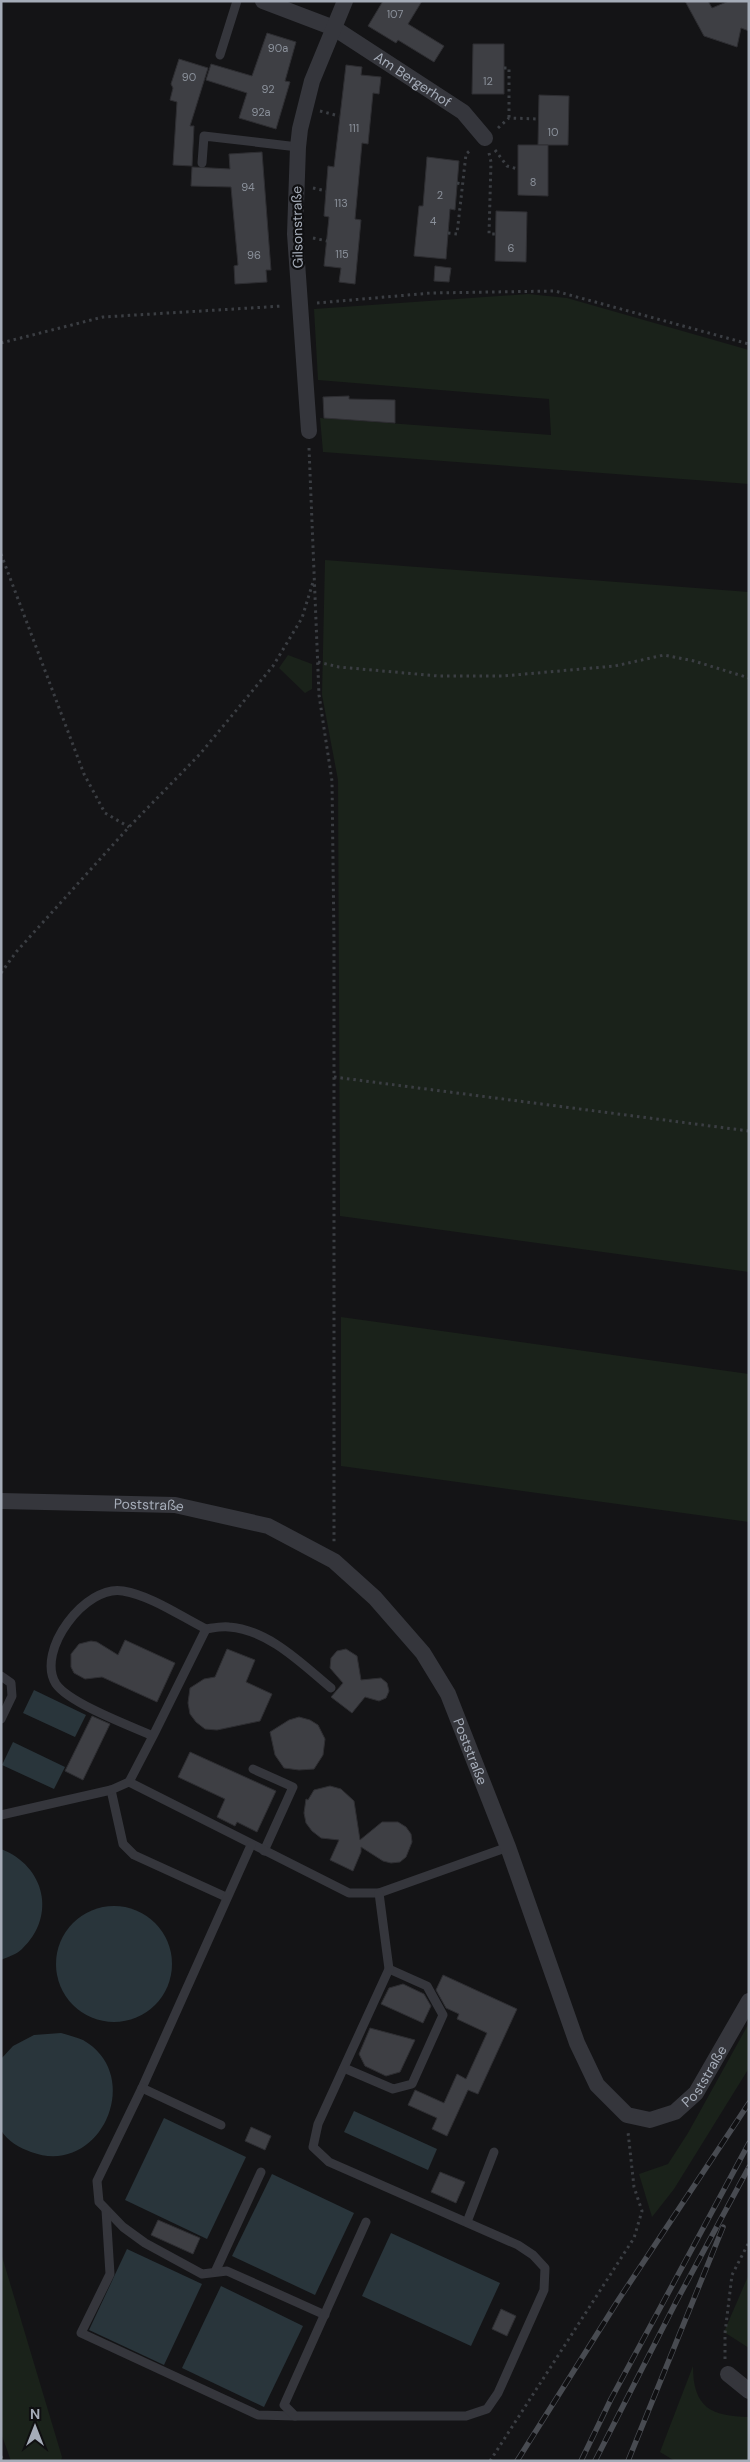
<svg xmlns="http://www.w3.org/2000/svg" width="750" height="2462" font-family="'DM Sans',sans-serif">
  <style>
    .green { fill: #1a221a }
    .water { fill: #29353b }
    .building { fill: #3e3f44; stroke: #2e2e32 }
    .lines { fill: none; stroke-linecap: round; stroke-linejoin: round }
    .path { stroke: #3b3e43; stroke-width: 3; stroke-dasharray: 2.5 4; stroke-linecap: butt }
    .lane { stroke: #35363c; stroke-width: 9 }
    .street { stroke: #35363c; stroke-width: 16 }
    .rail-casing { stroke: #484b51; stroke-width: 5.5 }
    .rail { stroke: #0f0f11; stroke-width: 4; stroke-dasharray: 11; stroke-linecap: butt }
    .labels { text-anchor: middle; stroke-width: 4.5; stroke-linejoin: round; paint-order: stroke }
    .number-label { font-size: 11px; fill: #8b919b }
    .street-label { font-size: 14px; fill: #a5acb8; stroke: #0f0f11 }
  </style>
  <rect width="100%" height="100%" fill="#141416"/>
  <g class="green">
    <polygon points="528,294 567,298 749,350 749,484 323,452 320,418 551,435 549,399 318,380 314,309"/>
    <polygon points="325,560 749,592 749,1272 340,1216 338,780 322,695"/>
    <polygon points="288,655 312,664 312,689 305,693 279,668"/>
    <polygon points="341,1317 749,1374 749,1522 341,1466"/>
    <polygon points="749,2023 749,2068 674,2189 652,2217 639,2174 668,2164 688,2133"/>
    <polygon points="1,2253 62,2457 61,2461 11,2461 1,2433"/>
    <polygon points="749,2274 749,2348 724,2332"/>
    <path d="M693 2366C693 2408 711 2416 749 2417V2461H675L660 2452Z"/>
  </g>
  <g class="water">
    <polygon points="34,1690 86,1715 75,1737 23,1713"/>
    <polygon points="13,1742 65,1767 54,1789 2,1765"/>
    <path d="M1 1849C45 1866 57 1916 22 1949 17 1954 8 1957 1 1960Z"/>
    <circle cx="114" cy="1964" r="58"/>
    <path d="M61 2033C68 2035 76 2037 83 2040 146 2076 100 2178 31 2152 20 2148 7 2141 1 2130V2059L13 2046 34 2035Z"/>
    <polygon points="354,2111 437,2149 428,2170 344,2132"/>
    <polygon points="164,2118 246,2157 207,2239 125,2200"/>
    <polygon points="272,2174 354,2213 315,2295 232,2256"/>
    <polygon points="391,2233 500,2283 471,2346 362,2296"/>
    <polygon points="127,2249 202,2284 164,2365 89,2330"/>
    <polygon points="221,2286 303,2326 264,2407 182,2368"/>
  </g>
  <g class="building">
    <polygon points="383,1 422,1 408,24 444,46 434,62 398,40 396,43 368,26"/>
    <polygon points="685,1 708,1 712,8 729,1 749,1 749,31 741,28 737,47 704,36"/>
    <polygon points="267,33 296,42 285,81 290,82 276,129 239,118 247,93 206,80 211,64 252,76"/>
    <polygon points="473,44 504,44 504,94 472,94"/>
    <polygon points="179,59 208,68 190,126 194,126 192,166 173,165 177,102 170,100 173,88 171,84"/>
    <polygon points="346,65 362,67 361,75 381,77 379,94 373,93 368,144 362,143 355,219 361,220 355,284 339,282 341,268 324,266 329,217 324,216 328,166 334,167"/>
    <polygon points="539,95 569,96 568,145 538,145"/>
    <polygon points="518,145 548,145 548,196 518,195"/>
    <polygon points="262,152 271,270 266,270 267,282 235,284 234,266 238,265 231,187 191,186 192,167 230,169 229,154"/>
    <polygon points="427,157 459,161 455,210 450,209 446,259 414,256 419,206 423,206"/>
    <polygon points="496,211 527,212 526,262 495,261"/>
    <polygon points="435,266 451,268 449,282 434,281"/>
    <polygon points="349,396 349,399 395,400 395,423 324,418 323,397"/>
    <polygon points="125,1640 175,1663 157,1702 102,1677 85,1679 74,1673 71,1667 71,1654 79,1644 91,1641 97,1642 118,1655"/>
    <polygon points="227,1649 255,1660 246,1682 272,1694 260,1721 217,1730 205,1729 196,1722 190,1714 188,1703 190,1688 204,1679 215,1677"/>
    <polygon points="346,1649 357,1656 361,1680 381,1678 387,1683 389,1691 386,1698 379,1701 365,1697 352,1713 331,1697 343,1683 330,1668 331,1658 337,1651"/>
    <polygon points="92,1716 110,1724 83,1780 65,1771"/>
    <polygon points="299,1717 310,1720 318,1725 325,1739 323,1755 314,1769 299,1770 284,1768 275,1755 270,1732 289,1720"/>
    <polygon points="190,1752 276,1791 257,1832 237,1822 235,1826 217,1817 225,1799 178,1777"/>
    <polygon points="330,1786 341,1789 354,1801 360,1840 382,1822 398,1822 406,1827 411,1834 412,1842 406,1857 400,1862 391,1863 383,1861 361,1847 361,1852 353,1871 330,1860 339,1840 321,1838 312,1831 306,1823 304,1813 306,1799 308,1800 314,1790"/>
    <polygon points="443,1975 517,2009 478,2094 468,2090 447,2136 432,2129 437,2118 408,2105 415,2090 444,2103 457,2074 466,2079 487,2033 457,2019 459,2014 446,2008 436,1990"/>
    <polygon points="403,1984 424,1994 431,2006 423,2023 381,2004 389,1988"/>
    <polygon points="370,2028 415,2040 400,2072 386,2076 365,2066 359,2054"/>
    <polygon points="251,2127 271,2136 265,2150 245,2141"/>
    <polygon points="440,2172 465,2182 456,2203 431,2192"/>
    <polygon points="158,2220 200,2238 193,2254 151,2235"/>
    <polygon points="501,2309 516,2316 507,2336 492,2329"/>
  </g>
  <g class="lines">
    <g class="path">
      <polyline points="504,68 509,68 509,118"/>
      <polyline points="320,111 339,116"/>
      <polyline points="498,128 509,118 539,119"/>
      <polyline points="495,150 507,166 518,169"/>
      <polyline points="489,153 491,162 489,234 496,234"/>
      <polyline points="457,183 462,184"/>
      <polyline points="313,188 326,191"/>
      <polyline points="448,233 457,234 466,154 472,149"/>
      <polyline points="313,238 327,241"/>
      <polyline points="317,303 431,293 555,291 749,344"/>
      <polyline points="1,343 103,317 283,306"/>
      <polyline points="309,448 319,695 332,781 334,941 334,1543"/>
      <polyline points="1,554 84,774 105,813 129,827"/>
      <polyline points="318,662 339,667 438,676 503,676 615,666 664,655 694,661 749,678"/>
      <polyline points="1,973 17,951 129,827 200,754 273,666 302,618 313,582"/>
      <polyline points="334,1077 749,1131"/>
      <polyline points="725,2359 725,2333 732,2275 749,2242"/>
      <polyline points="1,2456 3,2461"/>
      <polyline points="490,2461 634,2238 642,2211 634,2187 628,2132"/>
    </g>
    <g class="lane">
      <polyline points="220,55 237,1"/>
      <polyline points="202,163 204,136 298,147"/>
      <path d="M206 1629C213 1628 222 1626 229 1627 269 1630 302 1664 331 1688"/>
      <polyline points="1,1676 11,1683 12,1696 1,1719"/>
      <polyline points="253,1769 293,1787 264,1851"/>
      <path d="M129 1782 153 1736C130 1726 69 1703 56 1684 35 1651 86 1584 123 1591 152 1596 180 1616 206 1629L153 1736"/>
      <polyline points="111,1790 123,1844 134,1855 226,1897"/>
      <polyline points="1,1815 111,1790 129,1782 349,1893 379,1893 508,1847"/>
      <polyline points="251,1845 142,2088 97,2181 99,2202 123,2227 145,2243 202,2274 227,2271 325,2315"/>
      <polyline points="344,2068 393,2089 412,2084 443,2015 427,1986 389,1969"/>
      <polyline points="142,2088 221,2125"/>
      <polyline points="106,2210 110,2274 81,2333 258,2415 295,2416"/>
      <polyline points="366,2222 284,2405 295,2416 466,2416 487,2409 498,2393 544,2290 545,2268 533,2255 518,2245 329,2162 313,2147 318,2124 389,1969 379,1893"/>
      <polyline points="467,2222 494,2152"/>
      <polyline points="216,2270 261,2172"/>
    </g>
    <g class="street">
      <path id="s1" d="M263 1 334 28 463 112 485 138"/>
      <polyline points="309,431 295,234 298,147 300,129 312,81 345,1"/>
      <path id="s2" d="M1 1501 175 1505 268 1526 334 1561 375 1598 423 1653 448 1694 508 1847 577 2043 597 2085 627 2115 650 2120 675 2112 696 2093 749 2001"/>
      <polyline points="728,2374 749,2391"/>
    </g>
    <defs>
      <g id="rail">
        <polyline points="517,2461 619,2299 749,2103"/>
        <polyline points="581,2461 611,2399 749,2143"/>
        <polyline points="595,2461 676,2302 749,2167"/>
        <polyline points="628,2461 723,2227"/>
      </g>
    </defs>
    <use href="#rail" class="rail-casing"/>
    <use href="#rail" class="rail"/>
  </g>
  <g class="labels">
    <g class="number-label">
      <text x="395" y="18">107</text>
      <text x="278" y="52">90a</text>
      <text x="189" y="81">90</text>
      <text x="488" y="85">12</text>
      <text x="268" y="93">92</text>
      <text x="261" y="116">92a</text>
      <text x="354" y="132">111</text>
      <text x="553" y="136">10</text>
      <text x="533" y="186">8</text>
      <text x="248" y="191">94</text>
      <text x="440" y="199">2</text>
      <text x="341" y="207">113</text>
      <text x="433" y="225">4</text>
      <text x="511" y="252">6</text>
      <text x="342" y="258">115</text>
      <text x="254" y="259">96</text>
    </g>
    <g class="street-label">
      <text dy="5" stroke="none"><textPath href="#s1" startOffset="170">Am Bergerhof</textPath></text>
      <text transform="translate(297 227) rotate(-91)" y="5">Gilsonstraße</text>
      <text dy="5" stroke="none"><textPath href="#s2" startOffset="148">Poststraße</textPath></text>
      <text dy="5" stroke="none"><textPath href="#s2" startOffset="582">Poststraße</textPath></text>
      <text dy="5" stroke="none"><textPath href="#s2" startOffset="1078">Poststraße</textPath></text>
    </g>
  </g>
  <rect width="750" height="2462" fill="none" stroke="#a5acb8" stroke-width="5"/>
  <g transform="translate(35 2427)" stroke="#0f0f11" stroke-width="4" paint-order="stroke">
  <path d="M0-4L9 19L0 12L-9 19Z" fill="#a5acb8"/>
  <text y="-8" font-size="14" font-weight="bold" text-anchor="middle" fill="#a5acb8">N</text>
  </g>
</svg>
